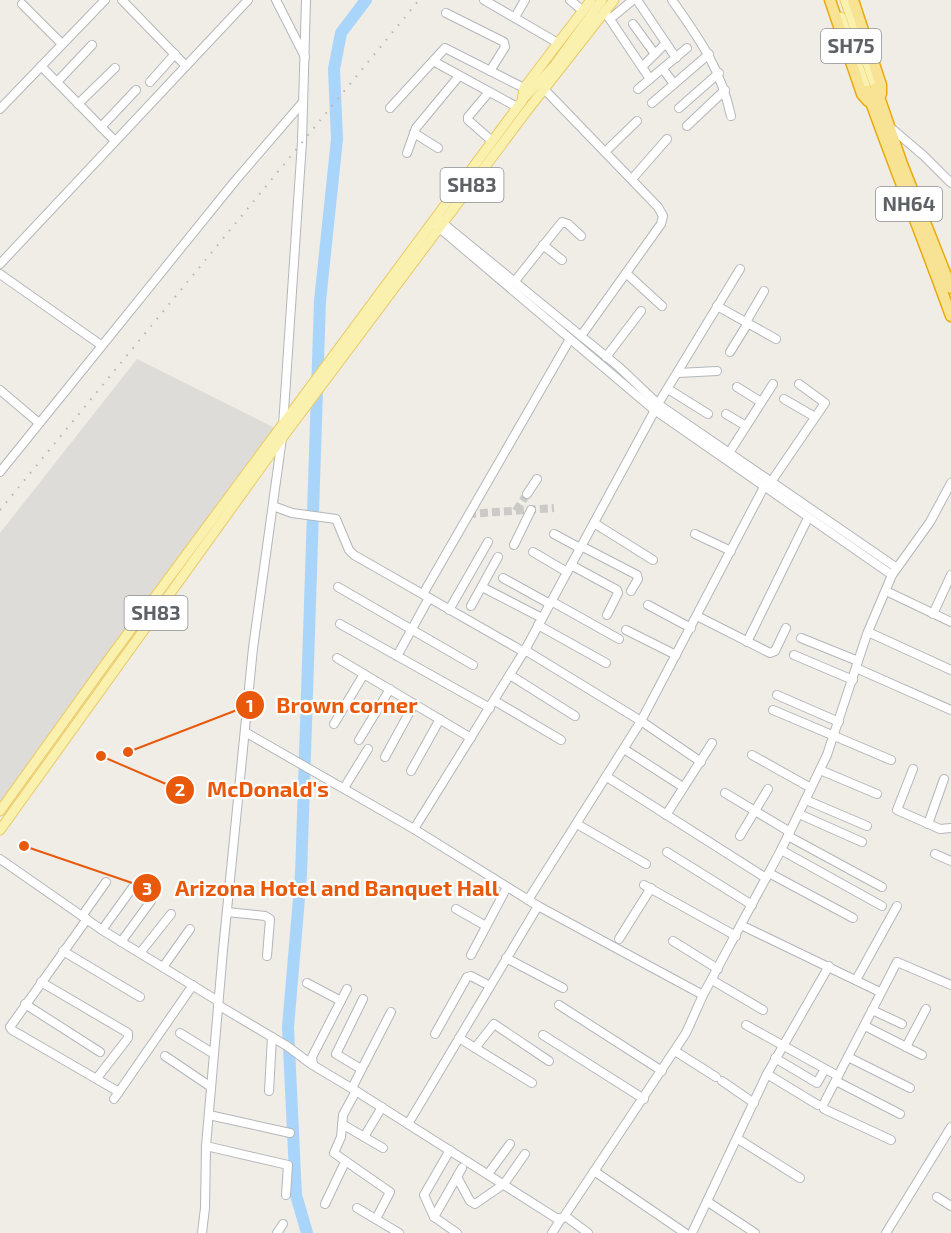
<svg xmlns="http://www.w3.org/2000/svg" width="951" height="1233" font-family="'Exo 2',sans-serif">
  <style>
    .industrial { fill: #dedcd8 }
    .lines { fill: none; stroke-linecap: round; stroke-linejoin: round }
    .river { stroke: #aad5fb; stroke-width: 12 }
    .minor-tunnel { stroke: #cbcac6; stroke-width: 8; stroke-dasharray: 8 4; stroke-linecap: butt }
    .minor-casing { stroke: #b3b6ba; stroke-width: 10 }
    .major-casing { stroke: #ebc963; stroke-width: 11 }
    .highway-casing { stroke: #e9ab0c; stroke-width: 13 }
    .minor { stroke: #fff; stroke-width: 8 }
    .major { stroke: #fbf1af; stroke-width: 9 }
    .highway { stroke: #f8e294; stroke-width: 10 }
    .rail { stroke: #b4b5b6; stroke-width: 2; stroke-dasharray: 1.5 8; stroke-linecap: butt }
    .labels { text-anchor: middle; stroke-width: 4.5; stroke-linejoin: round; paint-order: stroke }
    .shield { fill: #fff; stroke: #8e9094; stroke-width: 1.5 }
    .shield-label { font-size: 20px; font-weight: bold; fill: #5e6166 }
    .leader { fill: none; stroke: #e8590c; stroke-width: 2 }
    .callout-dot { fill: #e8590c; stroke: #fff; stroke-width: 2 }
    .mark-label { font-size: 18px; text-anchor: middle; font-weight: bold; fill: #fff }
    .callout-label { font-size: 22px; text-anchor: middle; font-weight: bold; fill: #e8590c; stroke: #fff; stroke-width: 4.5; stroke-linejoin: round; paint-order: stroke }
  </style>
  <rect width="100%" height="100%" fill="#efede6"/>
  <polygon class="industrial" points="137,359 277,429 0,813 0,533"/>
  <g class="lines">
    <polyline class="river" points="307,1233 296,1195 288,1027 301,875 320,301 337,139 334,69 341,33 366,0"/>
    <g class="minor-tunnel">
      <polyline points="516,511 527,494"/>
      <polyline points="468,514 554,508"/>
    </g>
    <defs>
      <g id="minor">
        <polyline points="122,0 186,66"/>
        <polyline points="276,0 305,57"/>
        <polyline points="484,0 558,43"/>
        <polyline points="570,0 583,11"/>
        <polyline points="637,0 676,58"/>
        <path d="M672 0C700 40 720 67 731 116"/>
        <polyline points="22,4 62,44"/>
        <polyline points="605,12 650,79"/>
        <polyline points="446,13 504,42 505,47 490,71"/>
        <polyline points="515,17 525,0"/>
        <polyline points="610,19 633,0"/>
        <polyline points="633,24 655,54"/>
        <polyline points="433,61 517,107"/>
        <polyline points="41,66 115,141"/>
        <polyline points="642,67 666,43"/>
        <polyline points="663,69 674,84"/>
        <polyline points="57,82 92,45"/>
        <polyline points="150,82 175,54"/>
        <polyline points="544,89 658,207 663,216 661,224 581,336"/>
        <polyline points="638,89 687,48"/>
        <polyline points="489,92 468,117 468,120 492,141"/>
        <polyline points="652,103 709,54"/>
        <polyline points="78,104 115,68"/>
        <polyline points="390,108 445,48 524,88"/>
        <polyline points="679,108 719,73"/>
        <polyline points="0,109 105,0"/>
        <polyline points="687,126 725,90"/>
        <polyline points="101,127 136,90"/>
        <polyline points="890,127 924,156 951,183"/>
        <polyline points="414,133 438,148"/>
        <polyline points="605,152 637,121"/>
        <polyline points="407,153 416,128 459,76"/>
        <polyline points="632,179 667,139"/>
        <polyline points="439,220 619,367 658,404 897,568"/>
        <polyline points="437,226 653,409 892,575"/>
        <polyline points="543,245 562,260"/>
        <polyline points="0,264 248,0"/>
        <polyline points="626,273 662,306"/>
        <polyline points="0,274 101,345"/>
        <polyline points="515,281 562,222 568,224 581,236"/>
        <polyline points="717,306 776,339"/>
        <polyline points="746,322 764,291"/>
        <polyline points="730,352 748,323"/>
        <polyline points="606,357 641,311"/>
        <polyline points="678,373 717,371"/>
        <polyline points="737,387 761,402"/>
        <polyline points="668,389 708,414"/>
        <polyline points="0,390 39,423"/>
        <polyline points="784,399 815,417"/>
        <polyline points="658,404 740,269"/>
        <polyline points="726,414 746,426"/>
        <polyline points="283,426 302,142 306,0"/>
        <polyline points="729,453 773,384"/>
        <polyline points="0,472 235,181 303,102"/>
        <polyline points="771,482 825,403 799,384"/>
        <polyline points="527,494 537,479"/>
        <polyline points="273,506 292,513 336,519 349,550 354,555 524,652"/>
        <polyline points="594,523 653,560"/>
        <polyline points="554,534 580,548"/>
        <polyline points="695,534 731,551"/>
        <polyline points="514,545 531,510"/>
        <polyline points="581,546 637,575 638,579 631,591"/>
        <polyline points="533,552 567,572"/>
        <polyline points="571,565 617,590 618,593 607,615"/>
        <polyline points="503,578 550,604"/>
        <polyline points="338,587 473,665"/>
        <polyline points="482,587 542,618"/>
        <polyline points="886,591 951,622"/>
        <polyline points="423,594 570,339"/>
        <polyline points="551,601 619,639"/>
        <polyline points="648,605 691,628"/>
        <polyline points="471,606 498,557"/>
        <polyline points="449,610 488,542"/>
        <polyline points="933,614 951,575"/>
        <polyline points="697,616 770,653 775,651 786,628"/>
        <polyline points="340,624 490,708"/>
        <polyline points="538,625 606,663"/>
        <polyline points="626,630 676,655"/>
        <polyline points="868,632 951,670"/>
        <polyline points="801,638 858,661"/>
        <polyline points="747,642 808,518"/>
        <polyline points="525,650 641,721 701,762"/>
        <polyline points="794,655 853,680"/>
        <polyline points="397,656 429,598"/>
        <polyline points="337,658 471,738"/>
        <polyline points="856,668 951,710"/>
        <polyline points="510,675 575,716"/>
        <polyline points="777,695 839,722"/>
        <polyline points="495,701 561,740"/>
        <polyline points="773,710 891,760"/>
        <polyline points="334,724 364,674"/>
        <polyline points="245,732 414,829 538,906 703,995"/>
        <polyline points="359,740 390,689"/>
        <polyline points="624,749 683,787"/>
        <polyline points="752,755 811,788"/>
        <polyline points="385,757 414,704"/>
        <polyline points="913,769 897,810 940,829 951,828"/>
        <polyline points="820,770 877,794"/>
        <polyline points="411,771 440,719"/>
        <polyline points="607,777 766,878"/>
        <polyline points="344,788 368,749"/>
        <polyline points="725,793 790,832"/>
        <polyline points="806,800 867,826"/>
        <polyline points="799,814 862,842"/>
        <polyline points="666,815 712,743"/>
        <polyline points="577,824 646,864"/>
        <polyline points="928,824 944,779"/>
        <polyline points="414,829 525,650 655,410"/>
        <polyline points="740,836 768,789"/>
        <polyline points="788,836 882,887"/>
        <polyline points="781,850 882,906"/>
        <polyline points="667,852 752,905"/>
        <polyline points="935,854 951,861"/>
        <polyline points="0,859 102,930 218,1001"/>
        <polyline points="769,873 853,918"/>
        <polyline points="644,885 736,936"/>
        <polyline points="528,900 641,721 764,487"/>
        <polyline points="456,909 486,926"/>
        <polyline points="227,912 265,916 270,919 267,956"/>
        <polyline points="82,916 106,882"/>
        <polyline points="87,919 10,1027 12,1030 119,1092"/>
        <polyline points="741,925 880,992"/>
        <polyline points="102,930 133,887"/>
        <polyline points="619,939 651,888"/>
        <polyline points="673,941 718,969"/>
        <polyline points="121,942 151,901"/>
        <polyline points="63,951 140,997"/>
        <polyline points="140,953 171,914"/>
        <polyline points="471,955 507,887"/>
        <polyline points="506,958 563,988"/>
        <polyline points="163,967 190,929"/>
        <polyline points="712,980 763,1010"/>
        <polyline points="856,980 897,906"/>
        <polyline points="41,982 128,1033 128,1038 97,1078"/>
        <polyline points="307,983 341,1001"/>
        <polyline points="25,1004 100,1052"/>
        <polyline points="218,1005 287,1046 311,1064 356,1091 556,1218 563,1218 686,1033 703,995 781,850 827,755 867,634 892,575 930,522 951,483"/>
        <polyline points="559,1005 662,1071"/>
        <polyline points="872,1010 902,1024"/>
        <polyline points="746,1025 838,1076"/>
        <polyline points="865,1026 922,1055"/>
        <polyline points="180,1033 214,1054"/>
        <polyline points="435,1034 467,977 471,976 490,986"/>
        <polyline points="543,1035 644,1099"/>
        <polyline points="459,1038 532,1083"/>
        <polyline points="906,1047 926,1009"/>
        <polyline points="475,1048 494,1024 549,1061"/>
        <polyline points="675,1051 716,1077"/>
        <polyline points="165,1056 211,1087"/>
        <polyline points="848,1057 910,1088"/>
        <polyline points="775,1058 817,1083 825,1069"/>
        <polyline points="313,1065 312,1057 347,989"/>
        <polyline points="361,1069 336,1054 363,999"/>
        <polyline points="767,1074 818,1105"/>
        <polyline points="722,1081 754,1103"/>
        <polyline points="836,1081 900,1114"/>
        <polyline points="352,1088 391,1012"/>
        <polyline points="269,1091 272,1037"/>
        <polyline points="356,1091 343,1115 341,1137 334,1153 390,1192 376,1219"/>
        <polyline points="114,1099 193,985"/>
        <polyline points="209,1115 290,1133"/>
        <polyline points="342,1124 383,1148"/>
        <polyline points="408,1124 538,906"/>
        <polyline points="364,1137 382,1107"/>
        <polyline points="738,1139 800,1178"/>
        <polyline points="891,1140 824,1109 823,1105 897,962 951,985"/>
        <polyline points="206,1146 288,1165 286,1195"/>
        <polyline points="450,1150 424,1195 434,1217 457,1233"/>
        <polyline points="594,1171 685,1233"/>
        <polyline points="488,1174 510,1144"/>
        <polyline points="457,1177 470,1201 475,1204 504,1184 525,1154"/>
        <polyline points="937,1197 951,1206"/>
        <polyline points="708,1202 755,1233"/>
        <polyline points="325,1204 345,1162"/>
        <polyline points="357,1208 399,1233"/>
        <polyline points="565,1216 588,1233"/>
        <polyline points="434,1217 462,1168"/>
        <polyline points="202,1233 205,1208 206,1146 223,950 253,648 282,438"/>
        <polyline points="277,1233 283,1224"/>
        <polyline points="552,1233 561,1219"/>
        <polyline points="692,1233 767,1074 829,966"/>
        <polyline points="886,1233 951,1127"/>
      </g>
      <g id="major">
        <polyline points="845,0 876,88"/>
        <polyline points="841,17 867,91"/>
        <polyline points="523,99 555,65 602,0"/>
        <polyline points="0,811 109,659 522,101 524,88 591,0"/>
        <polyline points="0,830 282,438 526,112 614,0"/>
      </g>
      <g id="highway">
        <polyline points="830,0 862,94 868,101"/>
        <polyline points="853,0 881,85 881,94"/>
        <polyline points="876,88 902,164 951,288"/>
        <path d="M867 91C894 167 924 241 951 316"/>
      </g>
    </defs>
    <use href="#minor" class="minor-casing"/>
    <use href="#major" class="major-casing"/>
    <use href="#highway" class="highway-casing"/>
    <use href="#minor" class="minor"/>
    <use href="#major" class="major"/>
    <use href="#highway" class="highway"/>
    <polyline class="rail" points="0,510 419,0"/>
  </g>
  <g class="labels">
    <g class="shield">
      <rect x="821" y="29" width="60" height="34" rx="4.5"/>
      <rect x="440.5" y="168" width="63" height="34" rx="4.5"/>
      <rect x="876" y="187" width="66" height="34" rx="4.5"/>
      <rect x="124.5" y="596" width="63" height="34" rx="4.5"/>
    </g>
    <g class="shield-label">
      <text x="851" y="53">SH75</text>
      <text x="472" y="192">SH83</text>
      <text x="909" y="211">NH64</text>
      <text x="156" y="620">SH83</text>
    </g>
  </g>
  <path class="leader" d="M128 752L250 705M101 756L180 790M24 846L147 888"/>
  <g class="callout-dot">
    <circle cx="128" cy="752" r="6"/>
    <circle cx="101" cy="756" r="6"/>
    <circle cx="24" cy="846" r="6"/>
    <circle cx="250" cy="705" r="15"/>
    <circle cx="180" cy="790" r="15"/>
    <circle cx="147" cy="888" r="15"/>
  </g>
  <g class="mark-label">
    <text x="250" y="712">1</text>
    <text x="180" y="796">2</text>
    <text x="147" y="895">3</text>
  </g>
  <g class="callout-label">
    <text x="347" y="713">Brown corner</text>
    <text x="268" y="797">McDonald's</text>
    <text x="337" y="896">Arizona Hotel and Banquet Hall</text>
  </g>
</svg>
